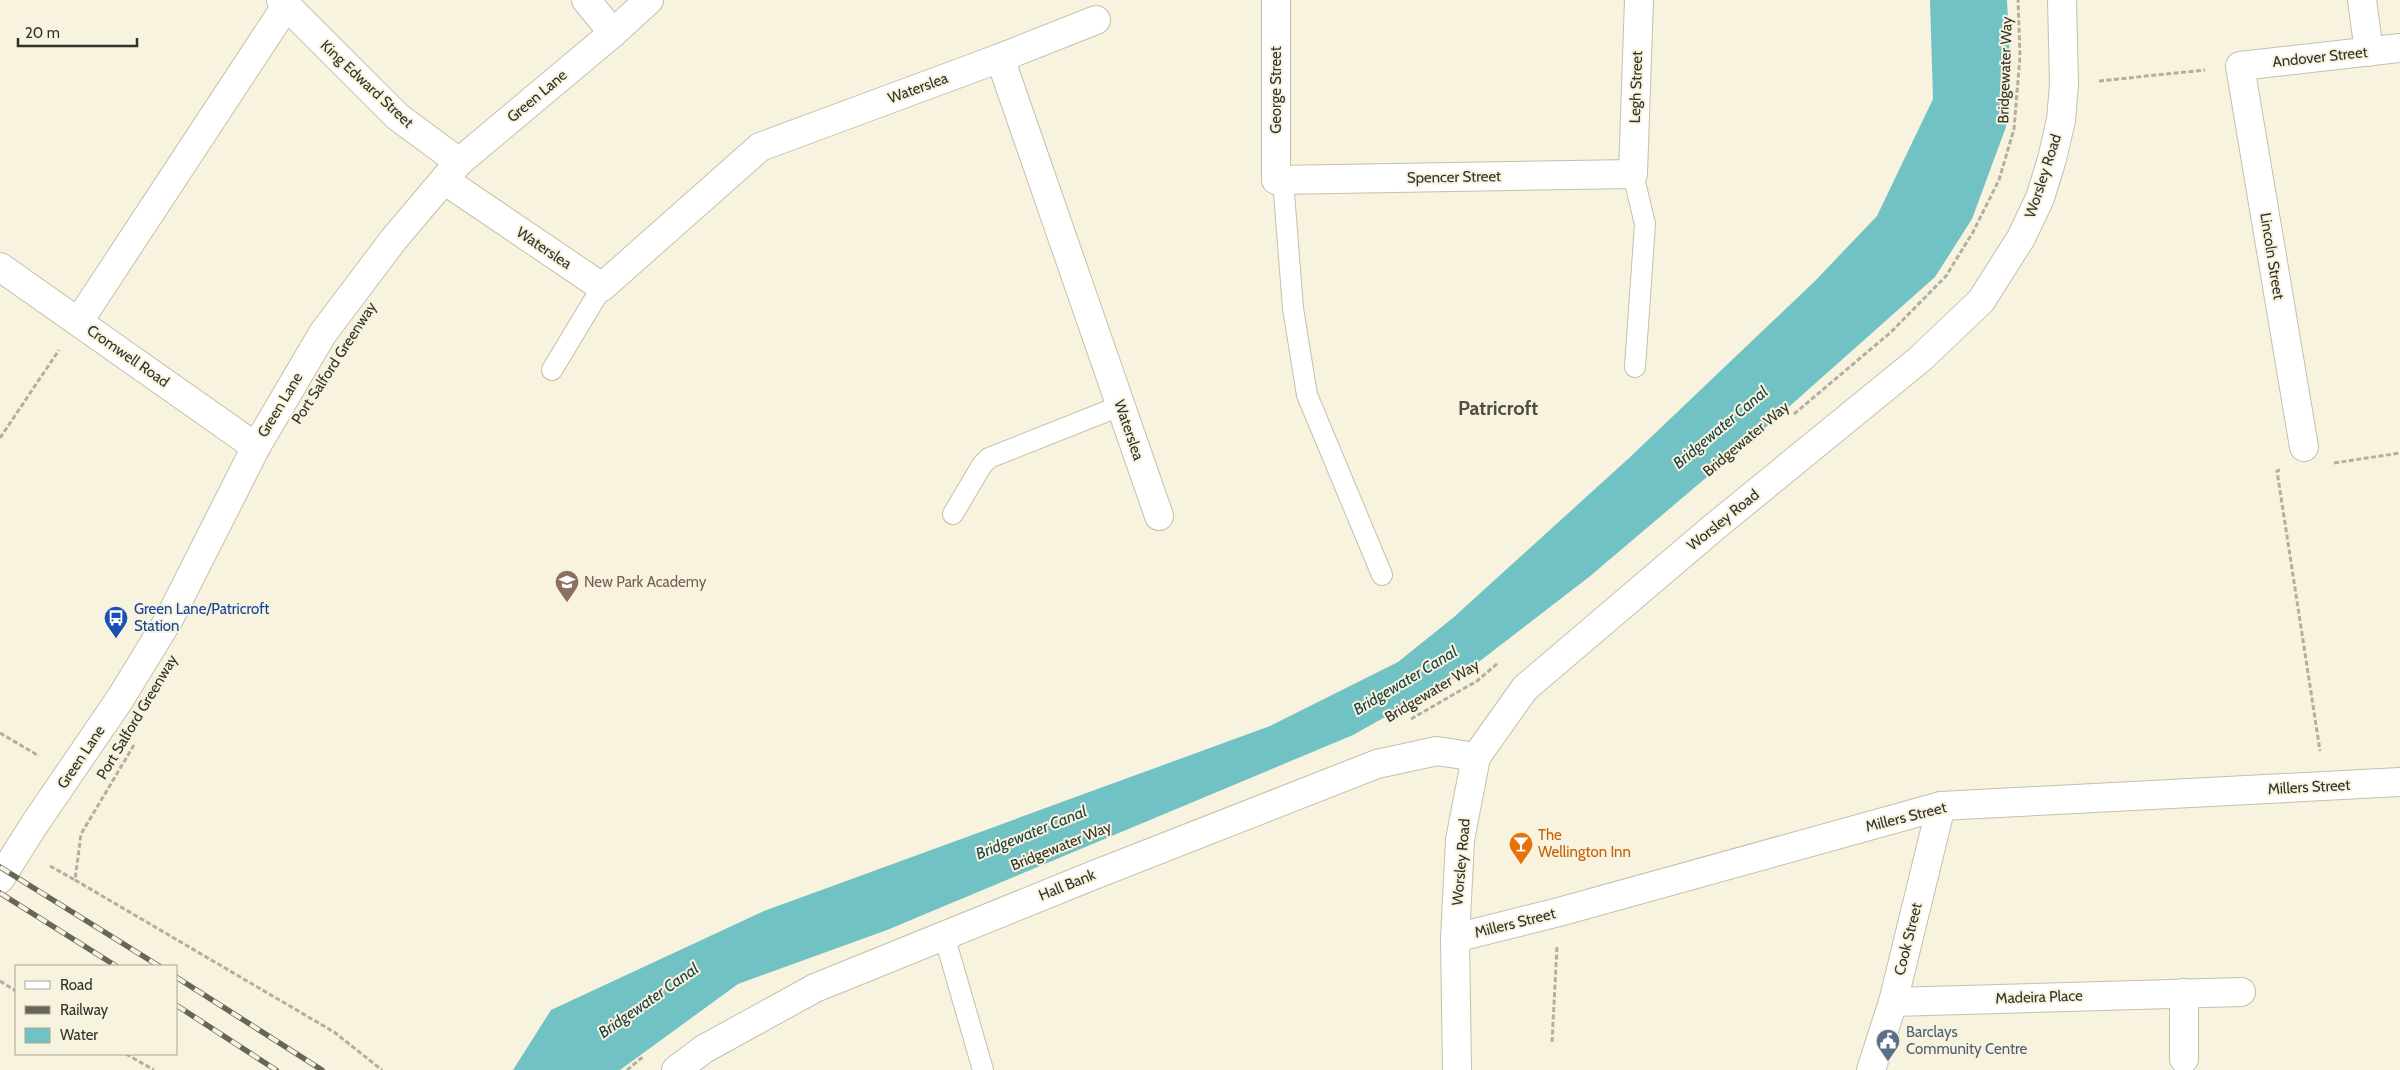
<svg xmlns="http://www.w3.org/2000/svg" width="2400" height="1070" font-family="Cabin,sans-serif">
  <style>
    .water { fill: #70c2c4 }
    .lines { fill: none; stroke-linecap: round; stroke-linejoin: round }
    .lane-casing { stroke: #c4c0ac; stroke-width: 22 }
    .street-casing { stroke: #c4c0ac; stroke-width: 30 }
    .secondary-casing { stroke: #c4c0ac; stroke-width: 30 }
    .path { stroke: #b2af9e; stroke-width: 3; stroke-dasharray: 5 2.5; stroke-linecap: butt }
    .lane { stroke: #fff; stroke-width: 20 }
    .street { stroke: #fff; stroke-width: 28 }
    .secondary { stroke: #fff; stroke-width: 28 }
    .rail-casing { stroke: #676559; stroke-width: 5.5 }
    .rail { stroke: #f7f3de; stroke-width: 4; stroke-dasharray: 11; stroke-linecap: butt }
    .labels { text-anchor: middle; stroke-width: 4; stroke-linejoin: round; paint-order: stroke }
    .street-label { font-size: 15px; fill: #33322a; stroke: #f7f3de }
    .education-label { font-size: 15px; fill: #785e54; stroke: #f7f3de; text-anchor: start }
    .transit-label { font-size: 15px; fill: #164399; stroke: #f7f3de; text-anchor: start }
    .food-label { font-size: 15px; fill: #c56008; stroke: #f7f3de; text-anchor: start }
    .service-label { font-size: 15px; fill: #4e5e75; stroke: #f7f3de; text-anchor: start }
    .water-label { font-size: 16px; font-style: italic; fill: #1c4344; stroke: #f7f3de }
    .district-label { font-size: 20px; font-weight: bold; fill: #524f3e; stroke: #f7f3de }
  </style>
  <rect width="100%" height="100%" fill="#f7f3de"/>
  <polygon class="water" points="1930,0 2007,0 2010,63 2006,127 1972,219 1935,277 1773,421 1589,577 1467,671 1353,735 887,930 738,984 620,1070 513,1070 551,1010 764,911 1270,726 1398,662 1454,617 1628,459 1815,281 1877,216 1933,99"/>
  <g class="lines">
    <defs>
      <g id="lane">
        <polyline points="1633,174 1645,224 1635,367"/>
        <polyline points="1283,180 1293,308 1307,395 1382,575"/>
        <polyline points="552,370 602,287"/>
        <polyline points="953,514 982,465 989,458 1120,406"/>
        <polyline points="944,935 983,1070"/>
      </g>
      <g id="street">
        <polyline points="281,0 398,117 459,162"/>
        <polyline points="586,0 613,33"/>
        <polyline points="1276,0 1276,180 1633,174 1639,0"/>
        <polyline points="2362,0 2369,52"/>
        <polyline points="1000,58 1096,20"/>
        <polyline points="444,180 602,287 760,147 1000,58 1159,516"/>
        <polyline points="0,267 256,447"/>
        <polyline points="79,321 286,6"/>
        <polyline points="2304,447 2240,66 2400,48"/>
        <polyline points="1455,938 1559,912 1941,806 2400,782"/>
        <polyline points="1893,1002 2241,992"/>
        <polyline points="2184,1059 2184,993"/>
        <polyline points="676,1070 704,1049 815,988 1094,875 1377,764 1437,751 1476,757"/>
        <polyline points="1871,1070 1893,1002 1941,806"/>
      </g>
      <g id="secondary">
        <polyline points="0,879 34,825 120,699 169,619 256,447 323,333 394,239 459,162 613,33 649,0"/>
        <polyline points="1457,1070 1455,938 1460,840 1476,757 1525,688 1713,528 1920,359 1981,301 2021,238 2040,198 2052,159 2061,120 2064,84 2062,0"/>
      </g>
    </defs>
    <use href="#lane" class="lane-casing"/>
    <use href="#street" class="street-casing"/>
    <use href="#secondary" class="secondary-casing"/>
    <g class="path">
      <polyline points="2099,81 2205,70"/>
      <polyline points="1794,414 1891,332 1946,276 1973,232 1999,180 2014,129 2020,56 2018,0"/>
      <polyline points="0,438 59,350"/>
      <polyline points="2334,463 2400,453"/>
      <polyline points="2280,470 2277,471 2320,751"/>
      <polyline points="1411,719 1477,681 1498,663"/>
      <polyline points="0,733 39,756"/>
      <polyline points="134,745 81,834 75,880 334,1032 382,1070"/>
      <polyline points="50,866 75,880"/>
      <polyline points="0,981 16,991"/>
      <polyline points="1552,1042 1557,947"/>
      <polyline points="126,1054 154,1070"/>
      <polyline points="627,1070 644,1056"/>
    </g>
    <use href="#lane" class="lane"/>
    <use href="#street" class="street"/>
    <use href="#secondary" class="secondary"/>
    <defs>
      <g id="rail">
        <polyline points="0,867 159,966"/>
        <polyline points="0,893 116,966"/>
        <polyline points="176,977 322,1070"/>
        <polyline points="176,1005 276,1070"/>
      </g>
    </defs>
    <use href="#rail" class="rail-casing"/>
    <use href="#rail" class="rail"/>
  </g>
  <defs>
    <symbol id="school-pin" viewBox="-11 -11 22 30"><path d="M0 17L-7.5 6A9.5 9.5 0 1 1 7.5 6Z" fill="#8d6e63" stroke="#f7f3de"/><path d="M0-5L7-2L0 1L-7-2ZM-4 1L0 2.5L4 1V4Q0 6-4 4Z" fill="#fff"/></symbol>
    <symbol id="bus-pin" viewBox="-11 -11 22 30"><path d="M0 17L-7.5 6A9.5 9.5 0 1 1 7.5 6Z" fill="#1a4fb4" stroke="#f7f3de"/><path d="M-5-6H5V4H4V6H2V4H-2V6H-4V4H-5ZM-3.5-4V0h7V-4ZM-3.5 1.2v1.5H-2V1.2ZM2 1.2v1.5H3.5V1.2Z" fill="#fff"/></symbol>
    <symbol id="bar-pin" viewBox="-11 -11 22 30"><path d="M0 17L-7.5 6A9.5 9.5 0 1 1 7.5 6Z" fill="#e8710a" stroke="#f7f3de"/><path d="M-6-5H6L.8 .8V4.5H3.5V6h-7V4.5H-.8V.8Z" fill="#fff"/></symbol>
    <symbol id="civic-pin" viewBox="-11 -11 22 30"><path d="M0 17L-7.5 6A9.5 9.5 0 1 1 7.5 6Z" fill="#5c6f8a" stroke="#f7f3de"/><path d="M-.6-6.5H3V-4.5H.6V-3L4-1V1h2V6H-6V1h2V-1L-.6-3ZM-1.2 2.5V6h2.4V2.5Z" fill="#fff"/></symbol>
  </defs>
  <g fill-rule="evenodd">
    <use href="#school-pin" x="553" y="568" width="28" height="38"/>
    <use href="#bus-pin" x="102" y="604" width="28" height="38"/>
    <use href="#bar-pin" x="1507" y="830" width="28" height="38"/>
    <use href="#civic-pin" x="1874" y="1027" width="28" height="38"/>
  </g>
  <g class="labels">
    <g class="street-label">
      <text transform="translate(2320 57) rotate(-6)" y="5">Andover Street</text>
      <text transform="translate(2005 70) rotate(-88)" y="5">Bridgewater Way</text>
      <text transform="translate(367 84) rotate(43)" y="5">King Edward Street</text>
      <text transform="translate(1636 87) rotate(-88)" y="5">Legh Street</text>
      <text transform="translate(918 88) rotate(-20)" y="5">Waterslea</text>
      <text transform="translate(1276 90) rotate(-90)" y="5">George Street</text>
      <text transform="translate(537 96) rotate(-40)" y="5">Green Lane</text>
      <text transform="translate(2043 176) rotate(-72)" y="5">Worsley Road</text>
      <text transform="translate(1454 177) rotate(-1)" y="5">Spencer Street</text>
      <text transform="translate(544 248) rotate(34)" y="5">Waterslea</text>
      <text transform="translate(2272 256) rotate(81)" y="5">Lincoln Street</text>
      <text transform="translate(128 356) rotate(35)" y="5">Cromwell Road</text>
      <text transform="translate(334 363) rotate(-57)" y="5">Port Salford Greenway</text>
      <text transform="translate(280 405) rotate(-59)" y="5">Green Lane</text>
      <text transform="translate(1129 430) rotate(71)" y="5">Waterslea</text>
      <text transform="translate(1746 439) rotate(-40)" y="5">Bridgewater Way</text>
      <text transform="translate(1723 520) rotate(-39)" y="5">Worsley Road</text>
      <text transform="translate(1432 691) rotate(-31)" y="5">Bridgewater Way</text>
      <text transform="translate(137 717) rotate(-59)" y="5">Port Salford Greenway</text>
      <text transform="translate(81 757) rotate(-56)" y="5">Green Lane</text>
      <text transform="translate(2309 787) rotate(-3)" y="5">Millers Street</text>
      <text transform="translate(1906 817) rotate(-14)" y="5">Millers Street</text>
      <text transform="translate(1061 846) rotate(-22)" y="5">Bridgewater Way</text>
      <text transform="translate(1461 862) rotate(-85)" y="5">Worsley Road</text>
      <text transform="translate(1067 885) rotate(-22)" y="5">Hall Bank</text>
      <text transform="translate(1515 923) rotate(-14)" y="5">Millers Street</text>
      <text transform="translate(1908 939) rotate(-76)" y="5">Cook Street</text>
      <text transform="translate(2039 997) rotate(-2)" y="5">Madeira Place</text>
    </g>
    <g class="education-label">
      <text x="584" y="587">New Park Academy</text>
    </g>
    <g class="transit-label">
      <text x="134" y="614">Green Lane/Patricroft<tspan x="134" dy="17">Station</tspan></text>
    </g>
    <g class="food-label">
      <text x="1538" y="840">The<tspan x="1538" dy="17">Wellington Inn</tspan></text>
    </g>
    <g class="service-label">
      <text x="1906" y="1037">Barclays<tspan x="1906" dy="17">Community Centre</tspan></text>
    </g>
    <g class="water-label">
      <text transform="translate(1720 427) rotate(-40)" y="6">Bridgewater Canal</text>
      <text transform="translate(1405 680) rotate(-31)" y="6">Bridgewater Canal</text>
      <text transform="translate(1031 832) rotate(-22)" y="6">Bridgewater Canal</text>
      <text transform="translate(648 1000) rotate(-35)" y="6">Bridgewater Canal</text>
    </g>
    <g class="district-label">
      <text x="1498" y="415">Patricroft</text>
    </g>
  </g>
  <rect x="15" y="965" width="162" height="90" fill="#f7f3de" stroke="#a9a696"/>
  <rect x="25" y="981" width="25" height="8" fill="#ffffff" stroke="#a9a696"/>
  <text x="60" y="990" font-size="15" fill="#33322a">Road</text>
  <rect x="25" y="1006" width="25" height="8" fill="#676559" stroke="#a9a696"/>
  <text x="60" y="1015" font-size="15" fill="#33322a">Railway</text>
  <rect x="25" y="1028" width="25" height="15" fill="#70c2c4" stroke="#a9a696"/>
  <text x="60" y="1040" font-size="15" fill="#33322a">Water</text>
  <path d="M18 38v8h119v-8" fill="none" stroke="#33322a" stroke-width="2.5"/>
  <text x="25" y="38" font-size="15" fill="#33322a" stroke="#f7f3de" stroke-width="4" paint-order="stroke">20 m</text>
</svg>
